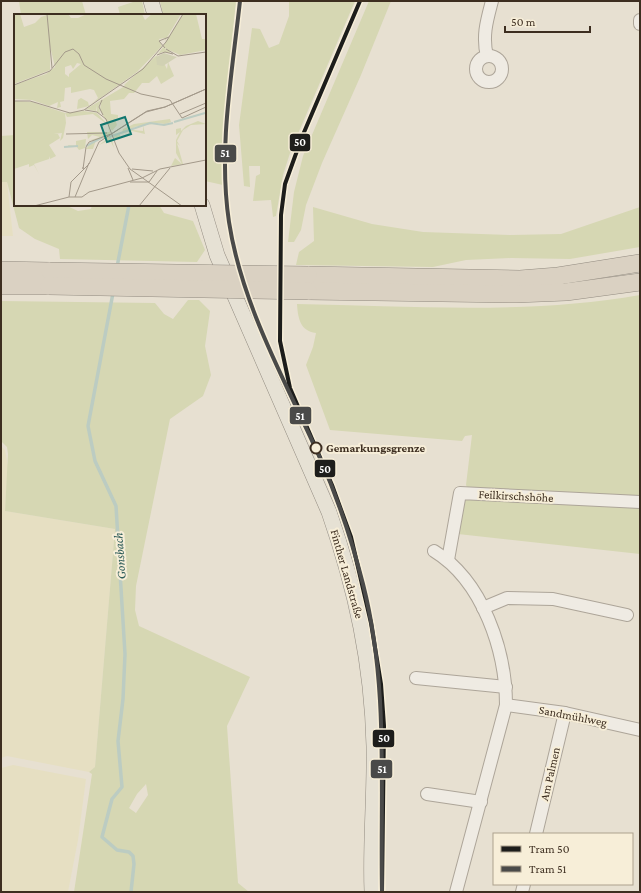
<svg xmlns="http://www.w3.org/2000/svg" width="641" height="893" font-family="'Crimson Pro',serif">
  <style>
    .farmland { fill: #e6dfc2 }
    .green { fill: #d6d7b3; fill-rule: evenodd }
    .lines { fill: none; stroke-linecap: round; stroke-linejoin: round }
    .stream { stroke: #bcccc2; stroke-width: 3.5 }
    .minor-casing { stroke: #ada599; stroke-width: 14 }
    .major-casing { stroke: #928b80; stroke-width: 16 }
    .highway-casing { stroke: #928b80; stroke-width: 18 }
    .minor { stroke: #efebe3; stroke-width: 12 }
    .major { stroke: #e6e1d4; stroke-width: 15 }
    .highway { stroke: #dad1c2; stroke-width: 17 }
    .highway-bridge-casing { stroke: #928b80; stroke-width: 18; stroke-linecap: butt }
    .highway-bridge { stroke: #dad1c2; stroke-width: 17 }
    .tram-1-casing { stroke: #f7eed8; stroke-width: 7 }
    .tram-2-casing { stroke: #f7eed8; stroke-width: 7 }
    .tram-1 { stroke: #1d1d1b; stroke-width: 4 }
    .tram-2 { stroke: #4a4a49; stroke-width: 4 }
    .stop-dot { fill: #f7eed8; stroke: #3d2e20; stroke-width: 2 }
    .labels { text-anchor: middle; stroke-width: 4; stroke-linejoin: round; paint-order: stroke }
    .stop-label { font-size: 12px; font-weight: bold; fill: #3d2e20; stroke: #f7eed8; text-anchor: start }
    .street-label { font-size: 12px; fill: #3d2e20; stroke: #f7eed8 }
    .water-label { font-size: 13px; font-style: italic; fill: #2f5d5a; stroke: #f7eed8 }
    .inset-river { fill: none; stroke: #bcccc2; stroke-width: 2 }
    .inset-road { fill: none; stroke: #a3998a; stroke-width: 1 }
    .view { fill: #0f766e; fill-opacity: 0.15; stroke: #0f766e; stroke-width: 2 }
    .inset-edge { fill: none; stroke: #3d2e20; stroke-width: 2 }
    .line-badge { stroke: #f7eed8; stroke-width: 1.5 }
    .badge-label { font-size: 11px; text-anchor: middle; font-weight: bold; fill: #fff }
  </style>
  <rect width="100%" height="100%" fill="#e7e0d1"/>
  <g class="farmland">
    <polygon points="1,182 7,182 13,236 1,236"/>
    <polygon points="1,446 5,450 8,466 5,511 115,529 95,767 89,772 7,756 1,758"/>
    <polygon points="13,765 86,779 78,840 68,892 1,892 1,768"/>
  </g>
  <g class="green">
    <polygon points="19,1 82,1 86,15 21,15"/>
    <polygon points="136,1 142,1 145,15 120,15 118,7"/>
    <polygon points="160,1 236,1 225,111 223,185 205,181 205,15 163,15"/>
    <polygon points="289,1 355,1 291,150 283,175 276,216 273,217 271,200 253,201 256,176 260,174 260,166 249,166 250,187 244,186 239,125 252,28 260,29 269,48 279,44 289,16"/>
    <polygon points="369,1 391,1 361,75 322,163 306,205 301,230 294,242 288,242 294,192 303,156"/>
    <polygon points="15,135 15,205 65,205 78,211 91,209 92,205 159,205 164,213 193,221 205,250 197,262 60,259 59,249 35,239 19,228 7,182 1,182 1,136"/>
    <polygon points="313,207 372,224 423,232 510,235 561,234 640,207 640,247 570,259 511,258 466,260 433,267 296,265 299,252 314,241"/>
    <path d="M640 295V554L458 534C460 525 460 516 462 507 464 499 471 494 466 485L472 435 465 436 462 441 330 430 306 365 313 347 316 333C300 331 298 318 297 304 410 306 527 315 640 295Z"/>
    <path d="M188 300H199L210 311 205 346 211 375 203 396 170 419 136 586 135 610 139 626 250 677 227 726 238 883 249 892H74L92 774 89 772 95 767 115 529 5 511 8 454 7 447 1 441V301L155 303 164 314 173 319ZM146 784 148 795 136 813 129 808 137 794Z"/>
  </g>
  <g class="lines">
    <g class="stream">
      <polyline points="117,267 129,205"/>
      <polyline points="113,293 88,426 95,461 116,506 125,654 123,699 118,741 122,787 112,799 102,837 117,850 129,852 133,856 134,864 131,892"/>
    </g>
    <defs>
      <g id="minor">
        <polyline points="640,20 640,24"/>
        <path d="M487 56C482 36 487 20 492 1"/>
        <circle cx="489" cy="69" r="13"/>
        <path d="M434 551C483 581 506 651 506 705L456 892"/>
        <polyline points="448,560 460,493 640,502"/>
        <polyline points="483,608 507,598 553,599 627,615"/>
        <polyline points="416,678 506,687"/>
        <polyline points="506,705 565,713 640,730"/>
        <polyline points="427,794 481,802"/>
        <polyline points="536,834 565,713"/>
        <polyline points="522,892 524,884"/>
      </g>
      <g id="major">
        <polyline points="151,1 155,15"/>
        <path d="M202 205 217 255 329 512C356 590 372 663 374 746 375 795 370 843 372 892"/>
      </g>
      <g id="highway">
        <polyline points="1,270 50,271"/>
        <polyline points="308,275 520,279 558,276 640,263"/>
        <polyline points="1,286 49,286"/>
        <polyline points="308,291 516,294 566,292 640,282"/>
      </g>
    </defs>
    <use href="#minor" class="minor-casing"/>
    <use href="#major" class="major-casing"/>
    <use href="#highway" class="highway-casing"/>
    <use href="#minor" class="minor"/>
    <use href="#major" class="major"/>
    <use href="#highway" class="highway"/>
    <defs>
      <g id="highway-bridge">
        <polyline points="50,271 308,275"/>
        <polyline points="49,286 308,291"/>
      </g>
    </defs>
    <use href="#highway-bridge" class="highway-bridge-casing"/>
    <use href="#highway-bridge" class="highway-bridge"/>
    <defs>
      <polyline id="tram-1" points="360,1 302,137 285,184 281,215 280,341 290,388 332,485 351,537 371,623 381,684 384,726 382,892"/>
      <path id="tram-2" d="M240 1C232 74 218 149 229 222 242 306 286 382 320 458 338 499 352 541 363 584 389 686 380 789 382 892"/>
    </defs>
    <use href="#tram-1" class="tram-1-casing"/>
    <use href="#tram-2" class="tram-2-casing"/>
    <use href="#tram-1" class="tram-1"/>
    <use href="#tram-2" class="tram-2"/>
  </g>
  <circle class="stop-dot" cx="316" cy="448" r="5.5"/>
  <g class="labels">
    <g class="stop-label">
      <text x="326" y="452">Gemarkungsgrenze</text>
    </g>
    <g class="street-label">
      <text transform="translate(516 496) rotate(3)" y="4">Feilkirschshöhe</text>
      <text transform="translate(347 574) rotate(74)" y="4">Finther Landstraße</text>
      <text transform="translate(573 716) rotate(11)" y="4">Sandmühlweg</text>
      <text transform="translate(550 774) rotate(-77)" y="4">Am Palmen</text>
    </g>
    <g class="water-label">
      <text transform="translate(119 556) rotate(-94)" y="5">Gonsbach</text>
    </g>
  </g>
  <g transform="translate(14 14)">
    <rect width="192" height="192" fill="#e7e0d1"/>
    <path d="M0 0H6L10 13 21 9 27 3 36 0H54L57 4H64L73 0H128L131 6 138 0H167L151 27V24L145 25 148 32 123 58 75 92 63 95 64 86 67 84 74 88 75 92 80 88 84 84 80 76 76 75 57 79V73L51 74 50 87 46 88 47 93 43 94 44 88 35 92 18 86 0 85V71L32 60 41 53 36 32V56L0 70ZM63 49 67 50 55 60V63L51 60V53L57 51 59 55ZM169 0H182L188 25H192V36L166 41 155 36 156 39 148 38 143 41V51H151L153 55 154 48 160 62 147 70 143 62 135 69H128L120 79H115L110 85 96 87 97 100 104 101V104L101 105 103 111 98 117 86 96 87 87 85 92 86 99 83 98 82 91V97L72 95 111 72 110 71 142 42 146 39 144 40 149 33 154 36 149 32ZM0 87 18 88 51 99 70 97 83 99 94 111 100 134 96 126 85 131 93 125 91 124 82 126 79 135H72L79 126 74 127 86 123 78 121 74 125 73 118H95L94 111 79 100 53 103 51 99 52 109 49 124 46 127 48 119 40 120H44L46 124 35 131 42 142 36 145 35 142V145L20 150 25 160 20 151 15 153V150L0 155ZM156 105 157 108 151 110 144 109 120 113 119 116 129 117V111L131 120 118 117 106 120V123L101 126 99 120 108 119 109 115 120 110ZM184 107 192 110 177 111 169 116 163 127 166 132 163 129 169 150 157 152 161 144 168 150 162 139V126L166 118 162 121V115L167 114V117L172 112ZM72 125 71 134 65 136 62 132 55 133 54 131 62 132V127Z" fill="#d6d7b3" fill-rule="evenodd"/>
    <path d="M150 39 159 42 163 43 149 52 143 51 142 43Z" fill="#d1d1b3"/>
    <path class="inset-river" d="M160 108 191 99M95 123 136 109 150 111 159 109M72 132 89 123M50 133 64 132"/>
    <path class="inset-road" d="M33 0 38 54M151 34 145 27 155 23M152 35 164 42 192 38M143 41 151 38 159 40M0 71 36 57 51 38 59 35 65 40 70 51 92 65 127 80 156 86 168 104 192 93M88 86 85 93 89 101M0 87H16L56 99 70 96 129 55 152 28 169 0M71 96 83 98 92 105 105 139 116 155 168 192M166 100 192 89M52 120 93 119M69 153V155L72 133 75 128 97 120 133 97 151 93 192 75M114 154 119 166M118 155 139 157M116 168H135L143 157M98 172 128 164 146 155 192 146M55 183 57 168 75 150 85 128 132 98 151 93 192 75M61 183 75 149M20 192 55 183H68L75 178 98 172M125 192 156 154"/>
    <path class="view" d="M111 103 117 120 93 128 87 111Z"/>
    <rect width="192" height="192" class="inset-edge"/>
  </g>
  <g class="line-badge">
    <rect x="289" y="133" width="22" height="19" rx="4" fill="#1d1d1b"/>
    <rect x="214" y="144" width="23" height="19" rx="4" fill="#4a4a49"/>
    <rect x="289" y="406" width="23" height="19" rx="4" fill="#4a4a49"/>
    <rect x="314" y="459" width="22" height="19" rx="4" fill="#1d1d1b"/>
    <rect x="372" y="729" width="23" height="19" rx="4" fill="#1d1d1b"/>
    <rect x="370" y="759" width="23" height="20" rx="4" fill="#4a4a49"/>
  </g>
  <g class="badge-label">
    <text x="300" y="146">50</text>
    <text x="225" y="157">51</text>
    <text x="300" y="420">51</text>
    <text x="325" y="473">50</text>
    <text x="384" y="742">50</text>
    <text x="382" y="773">51</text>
  </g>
  <rect width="641" height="893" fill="none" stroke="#3d2e20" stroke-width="4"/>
  <rect x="493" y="833" width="140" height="52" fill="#f7eed8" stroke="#ada18e"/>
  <rect x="501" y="846" width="20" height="6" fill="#1d1d1b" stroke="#ada18e"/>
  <text x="529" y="853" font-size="12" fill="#3d2e20">Tram 50</text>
  <rect x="501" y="866" width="20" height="6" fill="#4a4a49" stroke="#ada18e"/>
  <text x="529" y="873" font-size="12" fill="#3d2e20">Tram 51</text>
  <path d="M505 26v6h85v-6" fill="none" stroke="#3d2e20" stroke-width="2"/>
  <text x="511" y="26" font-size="12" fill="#3d2e20" stroke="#f7eed8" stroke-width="3" paint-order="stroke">50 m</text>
</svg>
